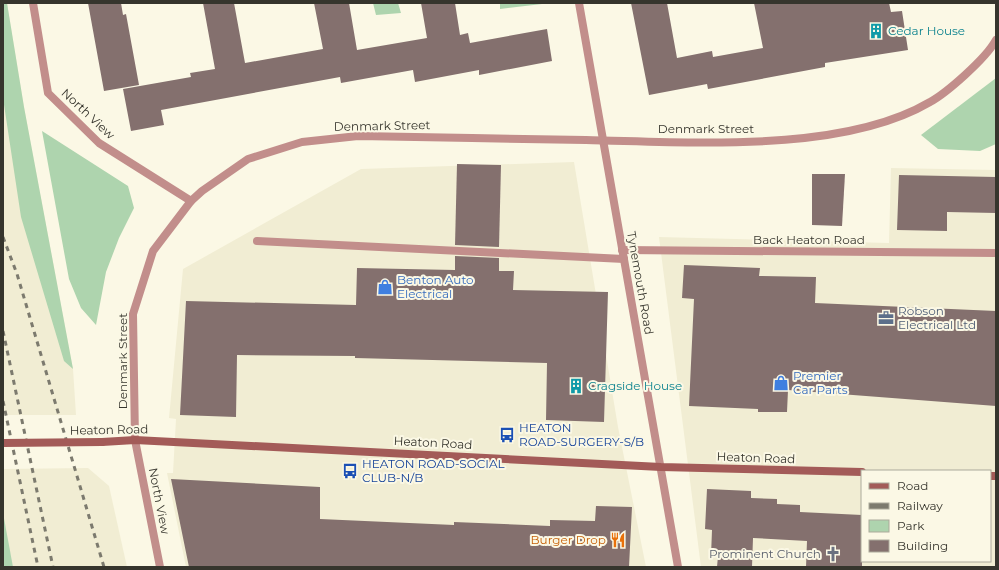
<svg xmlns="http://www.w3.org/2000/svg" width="999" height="570" font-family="Montserrat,sans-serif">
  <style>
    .built { fill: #f1edd3; fill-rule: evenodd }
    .green { fill: #aed4ae }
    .building { fill: #84706e }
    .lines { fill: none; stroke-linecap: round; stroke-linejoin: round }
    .lane { stroke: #c28e8b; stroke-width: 8 }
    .street { stroke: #c28e8b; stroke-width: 8 }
    .secondary { stroke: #a35b58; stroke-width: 8 }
    .rail { stroke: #7c7a6e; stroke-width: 3; stroke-dasharray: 5 5; stroke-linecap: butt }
    .secondary-bridge { stroke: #a35b58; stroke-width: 8 }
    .labels { text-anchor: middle; stroke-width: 4; stroke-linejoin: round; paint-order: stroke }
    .culture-label { font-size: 12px; fill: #0d838f; stroke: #fbf8e5; text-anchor: start }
    .street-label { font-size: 12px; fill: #36352d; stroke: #fbf8e5 }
    .shop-label { font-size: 12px; fill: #366cbe; stroke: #fbf8e5; text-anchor: start }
    .service-label { font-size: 12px; fill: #4e5e75; stroke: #fbf8e5; text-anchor: start }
    .transit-label { font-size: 12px; fill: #164399; stroke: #fbf8e5; text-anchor: start }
    .food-label { font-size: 12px; fill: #c56008; stroke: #fbf8e5; text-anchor: end }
    .worship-label { font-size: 12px; fill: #5b616d; stroke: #fbf8e5; text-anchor: end }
  </style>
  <rect width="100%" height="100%" fill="#fbf8e5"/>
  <g class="built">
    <polygon points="3,3 7,3 24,107 73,369 76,415 3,415"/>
    <polygon points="574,162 618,427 646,567 186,567 167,473 173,473 176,419 169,418 183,269 361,169"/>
    <path d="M891 168 996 170V567H701L659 237 889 243ZM862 471H990V561H862Z"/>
    <polygon points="88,468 109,486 127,567 3,567 3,469"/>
  </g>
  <g class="green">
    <polygon points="3,3 7,3 24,107 73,369 64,361 21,217 3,98"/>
    <polygon points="373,3 398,3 401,13 376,15"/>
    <polygon points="500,3 542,3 542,4 500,9"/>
    <polygon points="996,78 996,144 980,151 938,149 921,135"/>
    <polygon points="42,131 128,186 134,208 119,238 106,272 96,325 81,308 69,279"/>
    <polygon points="3,513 13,567 3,567"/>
  </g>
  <g class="building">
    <polygon points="88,3 121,3 123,15 126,14 139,85 104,91"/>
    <polygon points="203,3 234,3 245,63 323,49 314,3 349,3 357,50 427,38 421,3 455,3 460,35 468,33 470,43 547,29 552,61 479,75 479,70 415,82 413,70 341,83 340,77 161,110 164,125 131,131 123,89 191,77 190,73 215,69"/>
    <polygon points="631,3 667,3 677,58 712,51 713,57 763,48 754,3 889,3 891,12 902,11 908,50 825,63 825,67 708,89 707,84 649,95"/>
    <polygon points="457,164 501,165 499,247 455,245"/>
    <polygon points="812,174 845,174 842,226 812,225"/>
    <polygon points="899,175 996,177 996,213 947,212 947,231 897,230"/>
    <polygon points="455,256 499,258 499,271 514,271 513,290 608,292 604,422 546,420 547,363 355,358 355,356 237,355 236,417 180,415 186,301 356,305 357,268 455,270"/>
    <polygon points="684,265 760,268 759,276 816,277 815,303 996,311 996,406 788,390 787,412 758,412 758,409 689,406 694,299 682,298"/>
    <polygon points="171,479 320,487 320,519 454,525 454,522 550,526 550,520 595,521 596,506 632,507 629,567 189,567"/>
    <polygon points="707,489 751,491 751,498 777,499 777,504 800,505 800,512 862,515 862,567 806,567 807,541 753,538 752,567 717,567 718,556 711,556 712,530 705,529"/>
  </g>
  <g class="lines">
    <g class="lane">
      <polyline points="257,241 624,259"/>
      <polyline points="622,250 996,253"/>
    </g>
    <g class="street">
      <polyline points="33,3 48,93 99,143 191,201"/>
      <polyline points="579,3 678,567"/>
      <path d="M160 567 135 440 133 314 153 251 191 201 202 191 248 159 302 142 358 136C434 137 510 139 586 140 687 142 842 154 930 102 943 95 954 85 965 75 976 65 989 53 996 40"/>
    </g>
    <g class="secondary">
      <polyline points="102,442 135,440 661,467 862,472"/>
      <polyline points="990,476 996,476"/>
    </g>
    <g class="rail">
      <polyline points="3,237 17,274 104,567"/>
      <polyline points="3,331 53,567"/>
      <polyline points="3,401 38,567"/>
    </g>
    <polyline class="secondary-bridge" points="3,443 102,442"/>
  </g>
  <defs>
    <symbol id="building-bare" viewBox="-9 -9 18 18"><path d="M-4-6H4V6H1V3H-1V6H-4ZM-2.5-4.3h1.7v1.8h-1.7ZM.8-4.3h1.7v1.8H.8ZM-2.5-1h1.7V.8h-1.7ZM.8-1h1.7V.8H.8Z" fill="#0f9aa8" stroke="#fbf8e5" stroke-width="2.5" paint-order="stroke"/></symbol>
    <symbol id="shop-bare" viewBox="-9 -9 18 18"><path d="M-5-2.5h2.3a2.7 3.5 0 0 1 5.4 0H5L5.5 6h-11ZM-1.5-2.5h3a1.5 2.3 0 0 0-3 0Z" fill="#3f7fe0" stroke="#fbf8e5" stroke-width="2.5" paint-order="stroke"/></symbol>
    <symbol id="office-bare" viewBox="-9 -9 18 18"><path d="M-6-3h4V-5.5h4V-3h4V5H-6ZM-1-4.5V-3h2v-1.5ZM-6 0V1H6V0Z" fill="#5c6f8a" stroke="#fbf8e5" stroke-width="2.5" paint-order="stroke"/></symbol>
    <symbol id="bus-bare" viewBox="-9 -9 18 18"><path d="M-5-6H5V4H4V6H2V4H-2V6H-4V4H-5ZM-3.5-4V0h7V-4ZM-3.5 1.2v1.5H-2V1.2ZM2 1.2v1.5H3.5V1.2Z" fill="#1a4fb4" stroke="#fbf8e5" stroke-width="2.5" paint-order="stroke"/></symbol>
    <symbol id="restaurant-bare" viewBox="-9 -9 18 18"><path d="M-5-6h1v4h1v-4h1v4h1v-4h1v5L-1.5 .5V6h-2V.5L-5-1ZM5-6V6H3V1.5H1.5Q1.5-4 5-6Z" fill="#e8710a" stroke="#fbf8e5" stroke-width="2.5" paint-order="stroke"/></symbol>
    <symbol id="church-bare" viewBox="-9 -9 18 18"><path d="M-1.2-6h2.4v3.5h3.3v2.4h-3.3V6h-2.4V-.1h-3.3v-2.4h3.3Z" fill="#6b7280" stroke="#fbf8e5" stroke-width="2.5" paint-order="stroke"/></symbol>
  </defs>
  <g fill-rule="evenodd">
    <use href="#building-bare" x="865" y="20" width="22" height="22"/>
    <use href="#shop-bare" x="374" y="276" width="22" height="22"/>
    <use href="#office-bare" x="875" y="307" width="22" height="22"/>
    <use href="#shop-bare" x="770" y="372" width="22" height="22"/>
    <use href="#building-bare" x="565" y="375" width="22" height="22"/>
    <use href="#bus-bare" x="496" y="424" width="22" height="22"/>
    <use href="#bus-bare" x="339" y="460" width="22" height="22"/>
    <use href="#restaurant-bare" x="607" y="529" width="22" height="22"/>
    <use href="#church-bare" x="822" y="543" width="22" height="22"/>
  </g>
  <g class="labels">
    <g class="culture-label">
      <text x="888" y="35">Cedar House</text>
      <text x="588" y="390">Cragside House</text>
    </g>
    <g class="street-label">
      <text transform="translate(88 114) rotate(43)" y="4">North View</text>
      <text transform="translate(382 126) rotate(-1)" y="4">Denmark Street</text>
      <text x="706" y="133">Denmark Street</text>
      <text x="809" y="244">Back Heaton Road</text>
      <text transform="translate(640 283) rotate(80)" y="4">Tynemouth Road</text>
      <text transform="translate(123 361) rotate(-90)" y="4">Denmark Street</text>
      <text transform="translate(109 430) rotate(-1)" y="4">Heaton Road</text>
      <text transform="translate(433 443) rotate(3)" y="4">Heaton Road</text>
      <text transform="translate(756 458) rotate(2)" y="4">Heaton Road</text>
      <text transform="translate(159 501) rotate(79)" y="4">North View</text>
    </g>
    <g class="shop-label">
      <text x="397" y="284">Benton Auto<tspan x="397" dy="14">Electrical</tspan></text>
      <text x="793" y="380">Premier<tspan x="793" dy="14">Car Parts</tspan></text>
    </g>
    <g class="service-label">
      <text x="898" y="315">Robson<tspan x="898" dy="14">Electrical Ltd</tspan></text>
    </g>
    <g class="transit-label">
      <text x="519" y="432">HEATON<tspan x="519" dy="14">ROAD-SURGERY-S/B</tspan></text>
      <text x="362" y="468">HEATON ROAD-SOCIAL<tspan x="362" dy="14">CLUB-N/B</tspan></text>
    </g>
    <g class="food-label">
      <text x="606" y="544">Burger Drop</text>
    </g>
    <g class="worship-label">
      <text x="821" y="558">Prominent Church</text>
    </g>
  </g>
  <rect width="999" height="570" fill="none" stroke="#36352d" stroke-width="8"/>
  <rect x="861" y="470" width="130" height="92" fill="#fbf8e5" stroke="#acaa9b"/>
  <rect x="869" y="483" width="20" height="6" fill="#a35b58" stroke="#acaa9b"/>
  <text x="897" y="490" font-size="12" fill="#36352d">Road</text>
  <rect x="869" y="503" width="20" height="6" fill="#7c7a6e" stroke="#acaa9b"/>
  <text x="897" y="510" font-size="12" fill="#36352d">Railway</text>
  <rect x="869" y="520" width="20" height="12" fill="#aed4ae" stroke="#acaa9b"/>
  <text x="897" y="530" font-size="12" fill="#36352d">Park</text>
  <rect x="869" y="540" width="20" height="12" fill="#84706e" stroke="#acaa9b"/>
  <text x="897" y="550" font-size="12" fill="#36352d">Building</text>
</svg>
